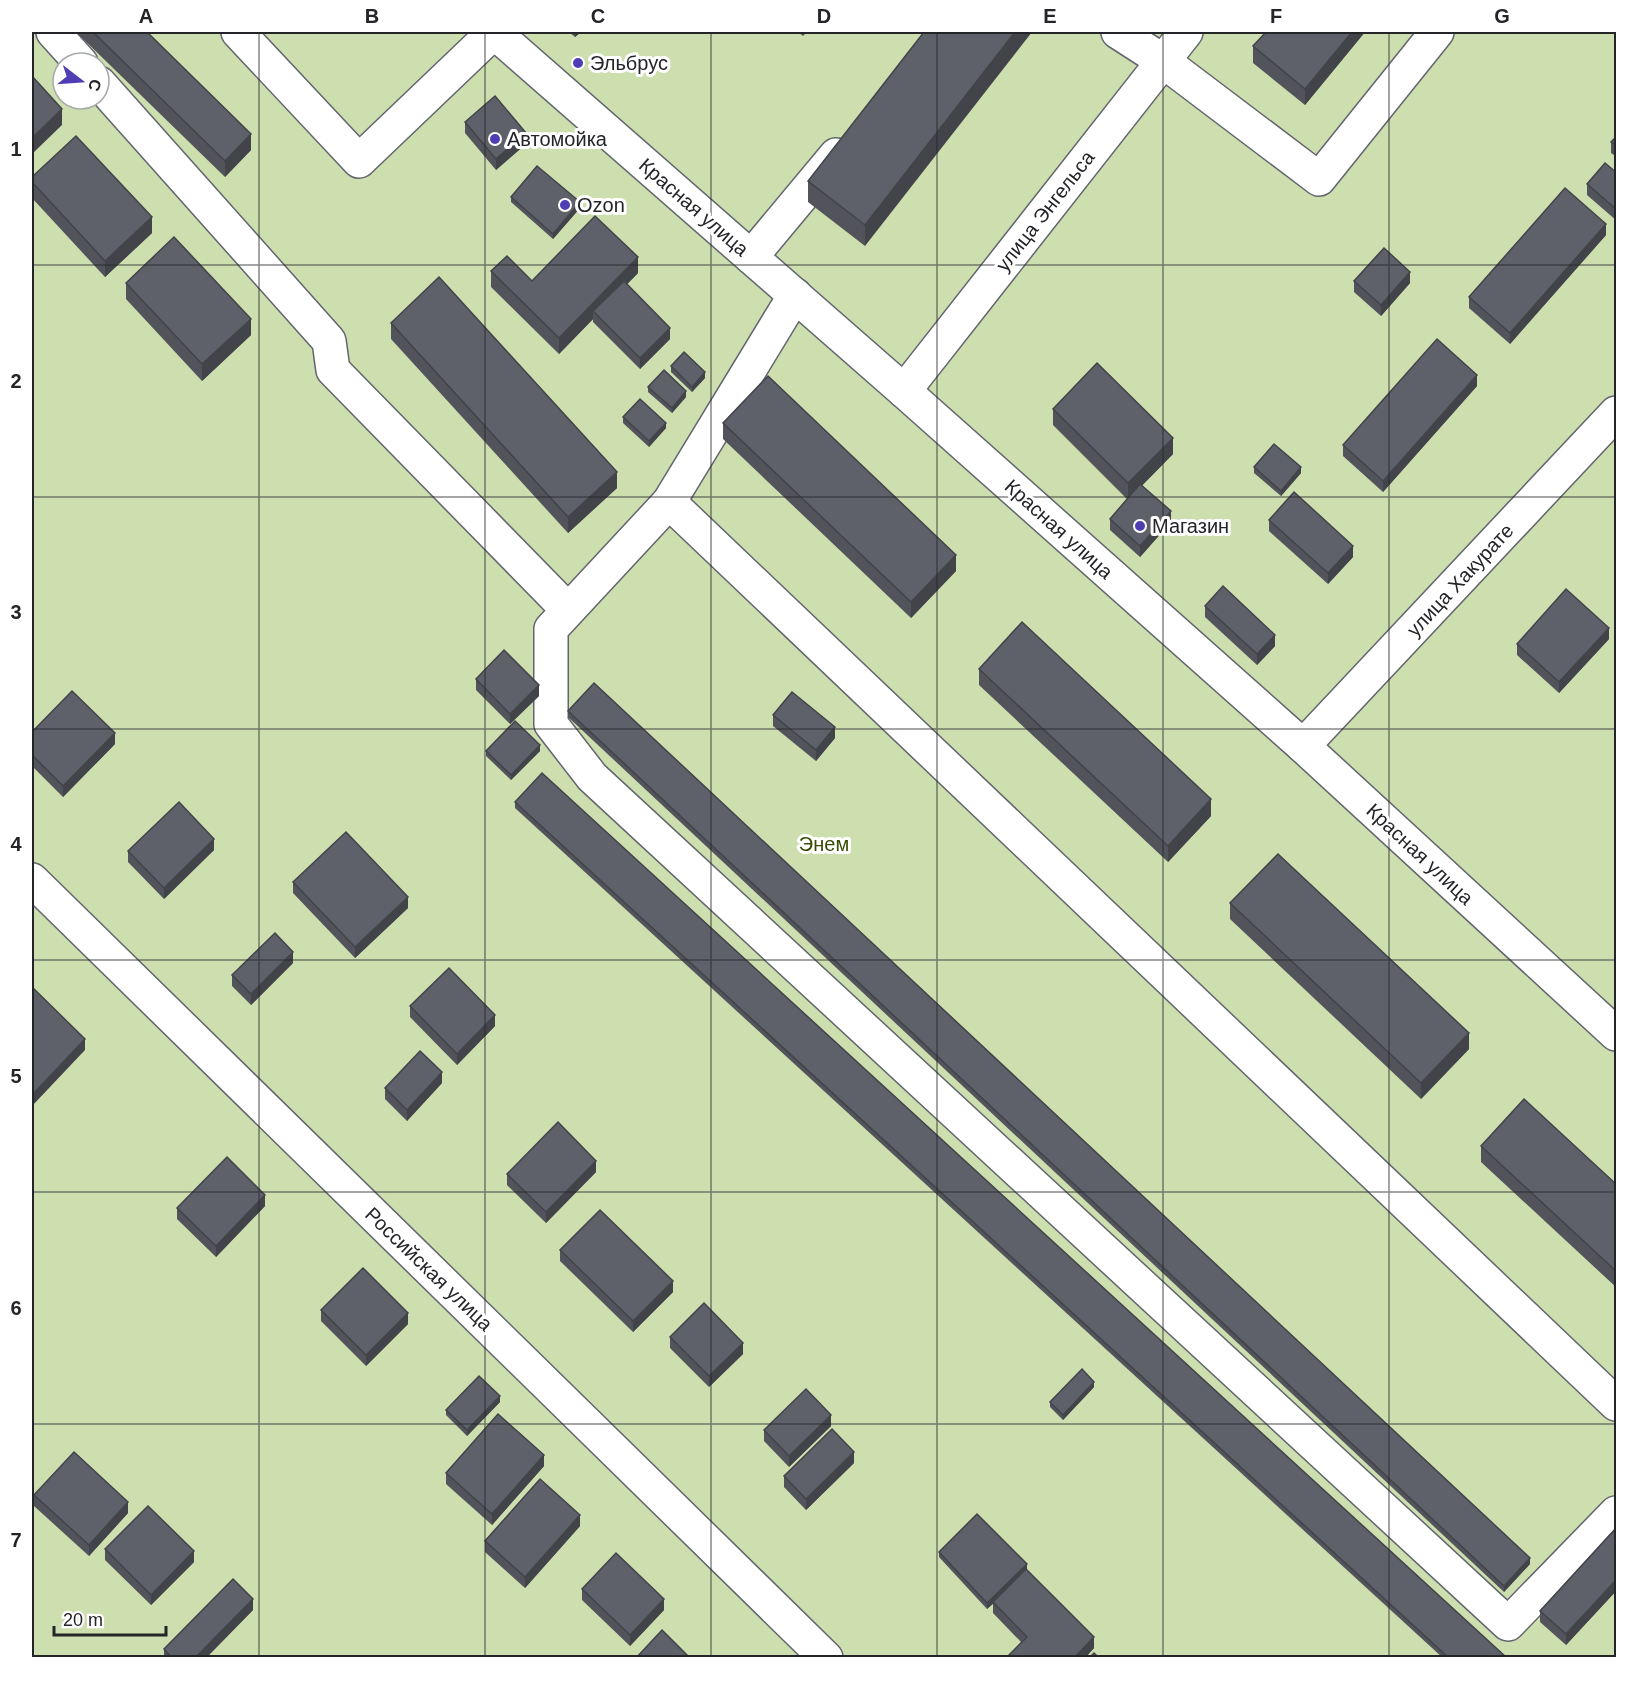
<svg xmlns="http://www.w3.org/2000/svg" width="1648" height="1689" font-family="Arial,sans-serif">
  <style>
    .garden { fill: #cddeaf; fill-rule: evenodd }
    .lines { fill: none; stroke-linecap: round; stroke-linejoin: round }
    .minor-casing { stroke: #63656e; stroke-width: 36 }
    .minor { stroke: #fff; stroke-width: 33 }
    .wall { fill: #52535b }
    .shaded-wall { fill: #42444a }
    .building { fill: #5f616a; stroke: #42444a; stroke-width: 1.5 }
    .grid { fill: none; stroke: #242529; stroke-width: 1.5; stroke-opacity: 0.55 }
    .poi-dot { fill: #4f3db4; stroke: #fff; stroke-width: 2 }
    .labels { text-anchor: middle; stroke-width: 6; stroke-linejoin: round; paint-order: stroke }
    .poi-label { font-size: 20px; fill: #242529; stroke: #fff; text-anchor: start }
    .street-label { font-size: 20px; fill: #242529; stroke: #fff }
    .park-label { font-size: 20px; fill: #384a04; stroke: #fff }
    .neatline { fill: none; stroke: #242529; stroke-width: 2 }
    .grid-label { font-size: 20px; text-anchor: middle; font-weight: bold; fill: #242529 }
  </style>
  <rect width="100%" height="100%" fill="#e1e4ed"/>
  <path class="garden" d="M32 32H1616V1657H32ZM63 63H99V99H63Z"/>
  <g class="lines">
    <defs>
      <g id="minor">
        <polyline points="53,32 81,63"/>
        <polyline points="238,32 359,161 494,32"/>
        <polyline points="494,32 904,391 1303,746 1616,1034"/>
        <polyline points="1118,32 1163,61 1319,179 1437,32"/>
        <polyline points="99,83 329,341 333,370 568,610"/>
        <polyline points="751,257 836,155"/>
        <polyline points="795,295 669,502 1616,1404"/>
        <polyline points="904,391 1186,32"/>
        <polyline points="669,502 551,629 551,724 592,777 1508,1624 1616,1513"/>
        <polyline points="1303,746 1616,413"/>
        <polyline points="32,880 826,1658"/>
      </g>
    </defs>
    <use href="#minor" class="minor-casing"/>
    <use href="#minor" class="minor"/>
  </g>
  <g class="wall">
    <polygon points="76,32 147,32 251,150 225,177"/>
    <polygon points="569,32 581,32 575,37"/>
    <polygon points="798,32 807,32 803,36"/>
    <polygon points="924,32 865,246 808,202 808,181"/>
    <polygon points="1266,32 1365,32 1305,105 1253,63 1253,46"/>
    <polygon points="465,122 526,144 496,170 465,133"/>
    <polygon points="1617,136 1617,157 1611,153 1611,142"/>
    <polygon points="1617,173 1617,221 1587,195 1587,184"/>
    <polygon points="32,177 152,233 105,277 32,198"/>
    <polygon points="511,197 580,208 553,239 511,202"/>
    <polygon points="1606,235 1510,344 1469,308 1469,297"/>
    <polygon points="491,271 532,281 638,273 627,284 670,339 640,369 593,322 593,319 559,354 491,287"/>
    <polygon points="1354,281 1410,283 1381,316 1354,292"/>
    <polygon points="126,283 251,335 202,381 126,299"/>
    <polygon points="391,323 617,488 568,533 391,339"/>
    <polygon points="671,366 705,378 692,392 671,372"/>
    <polygon points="1477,386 1383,492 1343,456 1343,445"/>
    <polygon points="648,387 686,397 672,413 648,392"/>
    <polygon points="1053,409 1173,454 1142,485 1171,522 1140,557 1110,530 1110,519 1127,499 1053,425"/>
    <polygon points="623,417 666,428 649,447 623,423"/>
    <polygon points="723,423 956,571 911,618 723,439"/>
    <polygon points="1254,467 1301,473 1281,496 1254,473"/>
    <polygon points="1269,520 1353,557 1328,584 1269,531"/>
    <polygon points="1205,606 1275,646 1257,665 1205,617"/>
    <polygon points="1609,639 1559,693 1517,655 1517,644"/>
    <polygon points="979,669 1211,816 1168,862 979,685"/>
    <polygon points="476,679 539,696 510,724 476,690"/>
    <polygon points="568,711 1530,1564 1504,1592 568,717"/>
    <polygon points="773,715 835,738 816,761 773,726"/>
    <polygon points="32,732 115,744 63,797 32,766"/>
    <polygon points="486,751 540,751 511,780 486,756"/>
    <polygon points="515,802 1507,1658 1443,1658 515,808"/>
    <polygon points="214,850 164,899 128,862 128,851"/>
    <polygon points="293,882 408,908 355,958 293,893"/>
    <polygon points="1230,903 1469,1049 1421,1099 1230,919"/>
    <polygon points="293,963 251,1005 232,986 232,975"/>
    <polygon points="410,1006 495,1026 457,1065 410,1017"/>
    <polygon points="442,1083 407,1121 385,1099 385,1088"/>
    <polygon points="1481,1146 1617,1185 1617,1288 1481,1162"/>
    <polygon points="596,1172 546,1223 507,1185 507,1174"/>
    <polygon points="265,1206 216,1257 177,1219 177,1208"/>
    <polygon points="560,1250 673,1292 633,1332 560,1261"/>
    <polygon points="321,1310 408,1324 366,1366 321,1321"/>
    <polygon points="670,1337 743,1354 709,1387 670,1348"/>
    <polygon points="1094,1387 1063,1420 1050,1407 1050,1402"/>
    <polygon points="500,1402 467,1436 446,1415 446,1410"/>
    <polygon points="831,1426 789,1467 764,1441 764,1430"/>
    <polygon points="854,1463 806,1510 784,1487 784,1476"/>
    <polygon points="544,1466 492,1525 446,1484 446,1473"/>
    <polygon points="34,1495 128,1513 89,1556 34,1506"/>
    <polygon points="580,1526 525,1588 485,1552 485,1541"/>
    <polygon points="1617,1527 1617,1590 1566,1645 1540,1622 1540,1611"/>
    <polygon points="105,1549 194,1562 151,1605 105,1560"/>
    <polygon points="939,1552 1027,1570 1094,1648 1085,1658 1006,1658 1021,1642 993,1613 993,1604 987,1609 939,1557"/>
    <polygon points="582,1589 664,1610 630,1646 582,1600"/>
    <polygon points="253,1610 206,1658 164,1658 164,1649"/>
  </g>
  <g class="shaded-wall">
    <polygon points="575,32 581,32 575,37"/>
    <polygon points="1015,32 1032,32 865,246 865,225"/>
    <polygon points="1352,32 1365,32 1305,105 1305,89"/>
    <polygon points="62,109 62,125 32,154 32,138"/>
    <polygon points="526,133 526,144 496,170 496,159"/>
    <polygon points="251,134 251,150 225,177 225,161"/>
    <polygon points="580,202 580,208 553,239 553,234"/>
    <polygon points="152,217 152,233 105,277 105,261"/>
    <polygon points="1606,224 1606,235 1510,344 1510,333"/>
    <polygon points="638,257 638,273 597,315 593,311 593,319 559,354 559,338"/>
    <polygon points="1410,272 1410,283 1381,316 1381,305"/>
    <polygon points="251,319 251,335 202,381 202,364"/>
    <polygon points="670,328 670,339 640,369 640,358"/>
    <polygon points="705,372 705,378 692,392 692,387"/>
    <polygon points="1477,375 1477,386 1383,492 1383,481"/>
    <polygon points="686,391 686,397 672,413 672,408"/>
    <polygon points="666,423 666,428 649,447 649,441"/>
    <polygon points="1173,438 1173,454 1128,500 1128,483"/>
    <polygon points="1301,467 1301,473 1281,496 1281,491"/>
    <polygon points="617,472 617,488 568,533 568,517"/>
    <polygon points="1171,511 1171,522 1140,557 1140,546"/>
    <polygon points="1353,546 1353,557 1328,584 1328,573"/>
    <polygon points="956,555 956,571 911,618 911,602"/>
    <polygon points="1609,628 1609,639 1559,693 1559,682"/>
    <polygon points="1275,635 1275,646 1257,665 1257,654"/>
    <polygon points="539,685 539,696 510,724 510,714"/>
    <polygon points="835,727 835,738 816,761 816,750"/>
    <polygon points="115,733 115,744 63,797 63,786"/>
    <polygon points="540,745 540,751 511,780 511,775"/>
    <polygon points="1211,799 1211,816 1168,862 1168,846"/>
    <polygon points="214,839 214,850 164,899 164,888"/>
    <polygon points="408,897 408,908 355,958 355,947"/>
    <polygon points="293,952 293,963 251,1005 251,994"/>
    <polygon points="495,1015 495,1026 457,1065 457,1054"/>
    <polygon points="1469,1033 1469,1049 1421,1099 1421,1083"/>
    <polygon points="85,1039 85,1050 32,1106 32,1095"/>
    <polygon points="442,1072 442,1083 407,1121 407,1110"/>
    <polygon points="596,1161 596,1172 546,1223 546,1212"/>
    <polygon points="265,1195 265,1206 216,1257 216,1246"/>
    <polygon points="673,1281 673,1292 633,1332 633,1321"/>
    <polygon points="408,1313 408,1324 366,1366 366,1355"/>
    <polygon points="743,1343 743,1354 709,1387 709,1376"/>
    <polygon points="1094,1382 1094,1387 1063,1420 1063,1415"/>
    <polygon points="500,1396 500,1402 467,1436 467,1430"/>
    <polygon points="831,1415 831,1426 789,1467 789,1456"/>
    <polygon points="854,1452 854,1463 806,1510 806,1499"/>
    <polygon points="544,1455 544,1466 492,1525 492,1514"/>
    <polygon points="128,1502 128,1513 89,1556 89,1545"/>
    <polygon points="580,1515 580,1526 525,1588 525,1577"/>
    <polygon points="194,1551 194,1562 151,1605 151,1595"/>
    <polygon points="1530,1558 1530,1564 1504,1592 1504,1586"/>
    <polygon points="1027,1564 1027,1570 987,1609 987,1603"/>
    <polygon points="1617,1579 1617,1590 1566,1645 1566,1634"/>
    <polygon points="253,1599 253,1610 206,1658 195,1658"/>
    <polygon points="664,1599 664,1610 630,1646 630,1635"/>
    <polygon points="1094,1637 1094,1648 1085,1658 1074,1658"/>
  </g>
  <g class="building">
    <polygon points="93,32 147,32 251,134 225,161"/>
    <polygon points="924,32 1015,32 865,225 808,181"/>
    <polygon points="1266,32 1352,32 1305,89 1253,46"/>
    <polygon points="32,76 62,109 32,138"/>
    <polygon points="495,96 526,133 496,159 465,122"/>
    <polygon points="76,136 152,217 105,261 32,182 32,177"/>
    <polygon points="1617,136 1617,146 1611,142"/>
    <polygon points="1605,163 1617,173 1617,210 1587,184"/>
    <polygon points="537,166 580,202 553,234 511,197"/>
    <polygon points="1565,188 1606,224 1510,333 1469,297"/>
    <polygon points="595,216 638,257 559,338 491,271 507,256 532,281"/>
    <polygon points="174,237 251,319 202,364 126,283"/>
    <polygon points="1384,248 1410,272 1381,305 1354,281"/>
    <polygon points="439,277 617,472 568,517 391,323"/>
    <polygon points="624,281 670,328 640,358 593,311"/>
    <polygon points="1437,339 1477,375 1383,481 1343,445"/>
    <polygon points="684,352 705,372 692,387 671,366"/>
    <polygon points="1097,363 1173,438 1128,483 1053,409"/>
    <polygon points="664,370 686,391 672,408 648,387"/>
    <polygon points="768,376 956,555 911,602 723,423"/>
    <polygon points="640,399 666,423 649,441 623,417"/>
    <polygon points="1274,444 1301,467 1281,491 1254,467"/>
    <polygon points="1140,484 1171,511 1140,546 1110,519"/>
    <polygon points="1294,492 1353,546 1328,573 1269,520"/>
    <polygon points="1223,586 1275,635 1257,654 1205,606"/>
    <polygon points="1566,589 1609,628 1559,682 1517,644"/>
    <polygon points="1022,622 1211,799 1168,846 979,669"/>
    <polygon points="504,650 539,685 510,714 476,679"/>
    <polygon points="594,683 1530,1558 1504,1586 568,711"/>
    <polygon points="72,691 115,733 63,786 32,755 32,732"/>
    <polygon points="792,692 835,727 816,750 773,715"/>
    <polygon points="515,721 540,745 511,775 486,751"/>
    <polygon points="542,773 1507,1658 1449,1658 515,802"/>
    <polygon points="179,802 214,839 164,888 128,851"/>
    <polygon points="346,832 408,897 355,947 293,882"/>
    <polygon points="1278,854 1469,1033 1421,1083 1230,903"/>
    <polygon points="275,933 293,952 251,994 232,975"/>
    <polygon points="449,968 495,1015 457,1054 410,1006"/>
    <polygon points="32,987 85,1039 32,1095"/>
    <polygon points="420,1051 442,1072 407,1110 385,1088"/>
    <polygon points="1524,1099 1617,1185 1617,1272 1481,1146"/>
    <polygon points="558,1122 596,1161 546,1212 507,1174"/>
    <polygon points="227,1157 265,1195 216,1246 177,1208"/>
    <polygon points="600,1210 673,1281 633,1321 560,1250"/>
    <polygon points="363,1268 408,1313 366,1355 321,1310"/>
    <polygon points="704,1303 743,1343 709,1376 670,1337"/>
    <polygon points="1082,1369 1094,1382 1063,1415 1050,1402"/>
    <polygon points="479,1376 500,1396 467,1430 446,1410"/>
    <polygon points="806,1389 831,1415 789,1456 764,1430"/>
    <polygon points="498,1414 544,1455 492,1514 446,1473"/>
    <polygon points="832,1429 854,1452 806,1499 784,1476"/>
    <polygon points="74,1452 128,1502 89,1545 34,1495"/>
    <polygon points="540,1479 580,1515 525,1577 485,1541"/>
    <polygon points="148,1506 194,1551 151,1595 105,1549"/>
    <polygon points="977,1514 1027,1564 987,1603 939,1552"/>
    <polygon points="1617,1527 1617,1579 1566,1634 1540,1611"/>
    <polygon points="616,1553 664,1599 630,1635 582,1589"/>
    <polygon points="1026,1569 1094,1637 1074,1658 1006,1658 1027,1637 993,1602"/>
    <polygon points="233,1579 253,1599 195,1658 172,1658 164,1649"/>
    <polygon points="662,1630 690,1658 636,1658"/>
    <polygon points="1094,1653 1099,1658 1089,1658"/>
  </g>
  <path class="grid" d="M259 32V1658M485 32V1658M711 32V1658M937 32V1658M1163 32V1658M1389 32V1658M32 265H1616M32 497H1616M32 729H1616M32 960H1616M32 1192H1616M32 1424H1616"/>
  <g class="poi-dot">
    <circle cx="578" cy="63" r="6"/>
    <circle cx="495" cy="139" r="6"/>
    <circle cx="565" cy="205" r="6"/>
    <circle cx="1140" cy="526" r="6"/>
  </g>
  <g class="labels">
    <g class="poi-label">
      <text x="590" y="70">Эльбрус</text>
      <text x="507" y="146">Автомойка</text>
      <text x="577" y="212">Ozon</text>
      <text x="1152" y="533">Магазин</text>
    </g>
    <g class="street-label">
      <text transform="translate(694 207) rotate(41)" y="7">Красная улица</text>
      <text transform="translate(1045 211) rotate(-52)" y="7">улица Энгельса</text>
      <text transform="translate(1059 529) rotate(42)" y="7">Красная улица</text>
      <text transform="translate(1460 580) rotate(-47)" y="7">улица Хакурате</text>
      <text transform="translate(1420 854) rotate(43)" y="7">Красная улица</text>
      <text transform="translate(429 1269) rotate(44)" y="7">Российская улица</text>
    </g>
    <g class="park-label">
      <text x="824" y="851">Энем</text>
    </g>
  </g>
  <rect width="1648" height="1689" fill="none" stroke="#ffffff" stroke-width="66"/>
  <g transform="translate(81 81) rotate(107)"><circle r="28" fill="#ffffff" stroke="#a7a8a9" stroke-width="1.5"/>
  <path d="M0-4.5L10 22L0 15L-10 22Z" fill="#4f3db4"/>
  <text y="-9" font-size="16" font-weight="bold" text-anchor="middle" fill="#242529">С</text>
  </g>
  <path d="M54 1626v9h112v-9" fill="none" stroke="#242529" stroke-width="3"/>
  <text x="63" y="1626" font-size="18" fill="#242529" stroke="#ffffff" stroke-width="4.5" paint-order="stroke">20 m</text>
  <rect x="33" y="33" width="1582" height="1623" class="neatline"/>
  <g class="grid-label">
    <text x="146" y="23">A</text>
    <text x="372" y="23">B</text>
    <text x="598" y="23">C</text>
    <text x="824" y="23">D</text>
    <text x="1050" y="23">E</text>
    <text x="1276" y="23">F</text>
    <text x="1502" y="23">G</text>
    <text x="16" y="156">1</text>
    <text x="16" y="388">2</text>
    <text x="16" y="619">3</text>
    <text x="16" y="851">4</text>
    <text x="16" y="1083">5</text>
    <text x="16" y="1315">6</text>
    <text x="16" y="1547">7</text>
  </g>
</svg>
